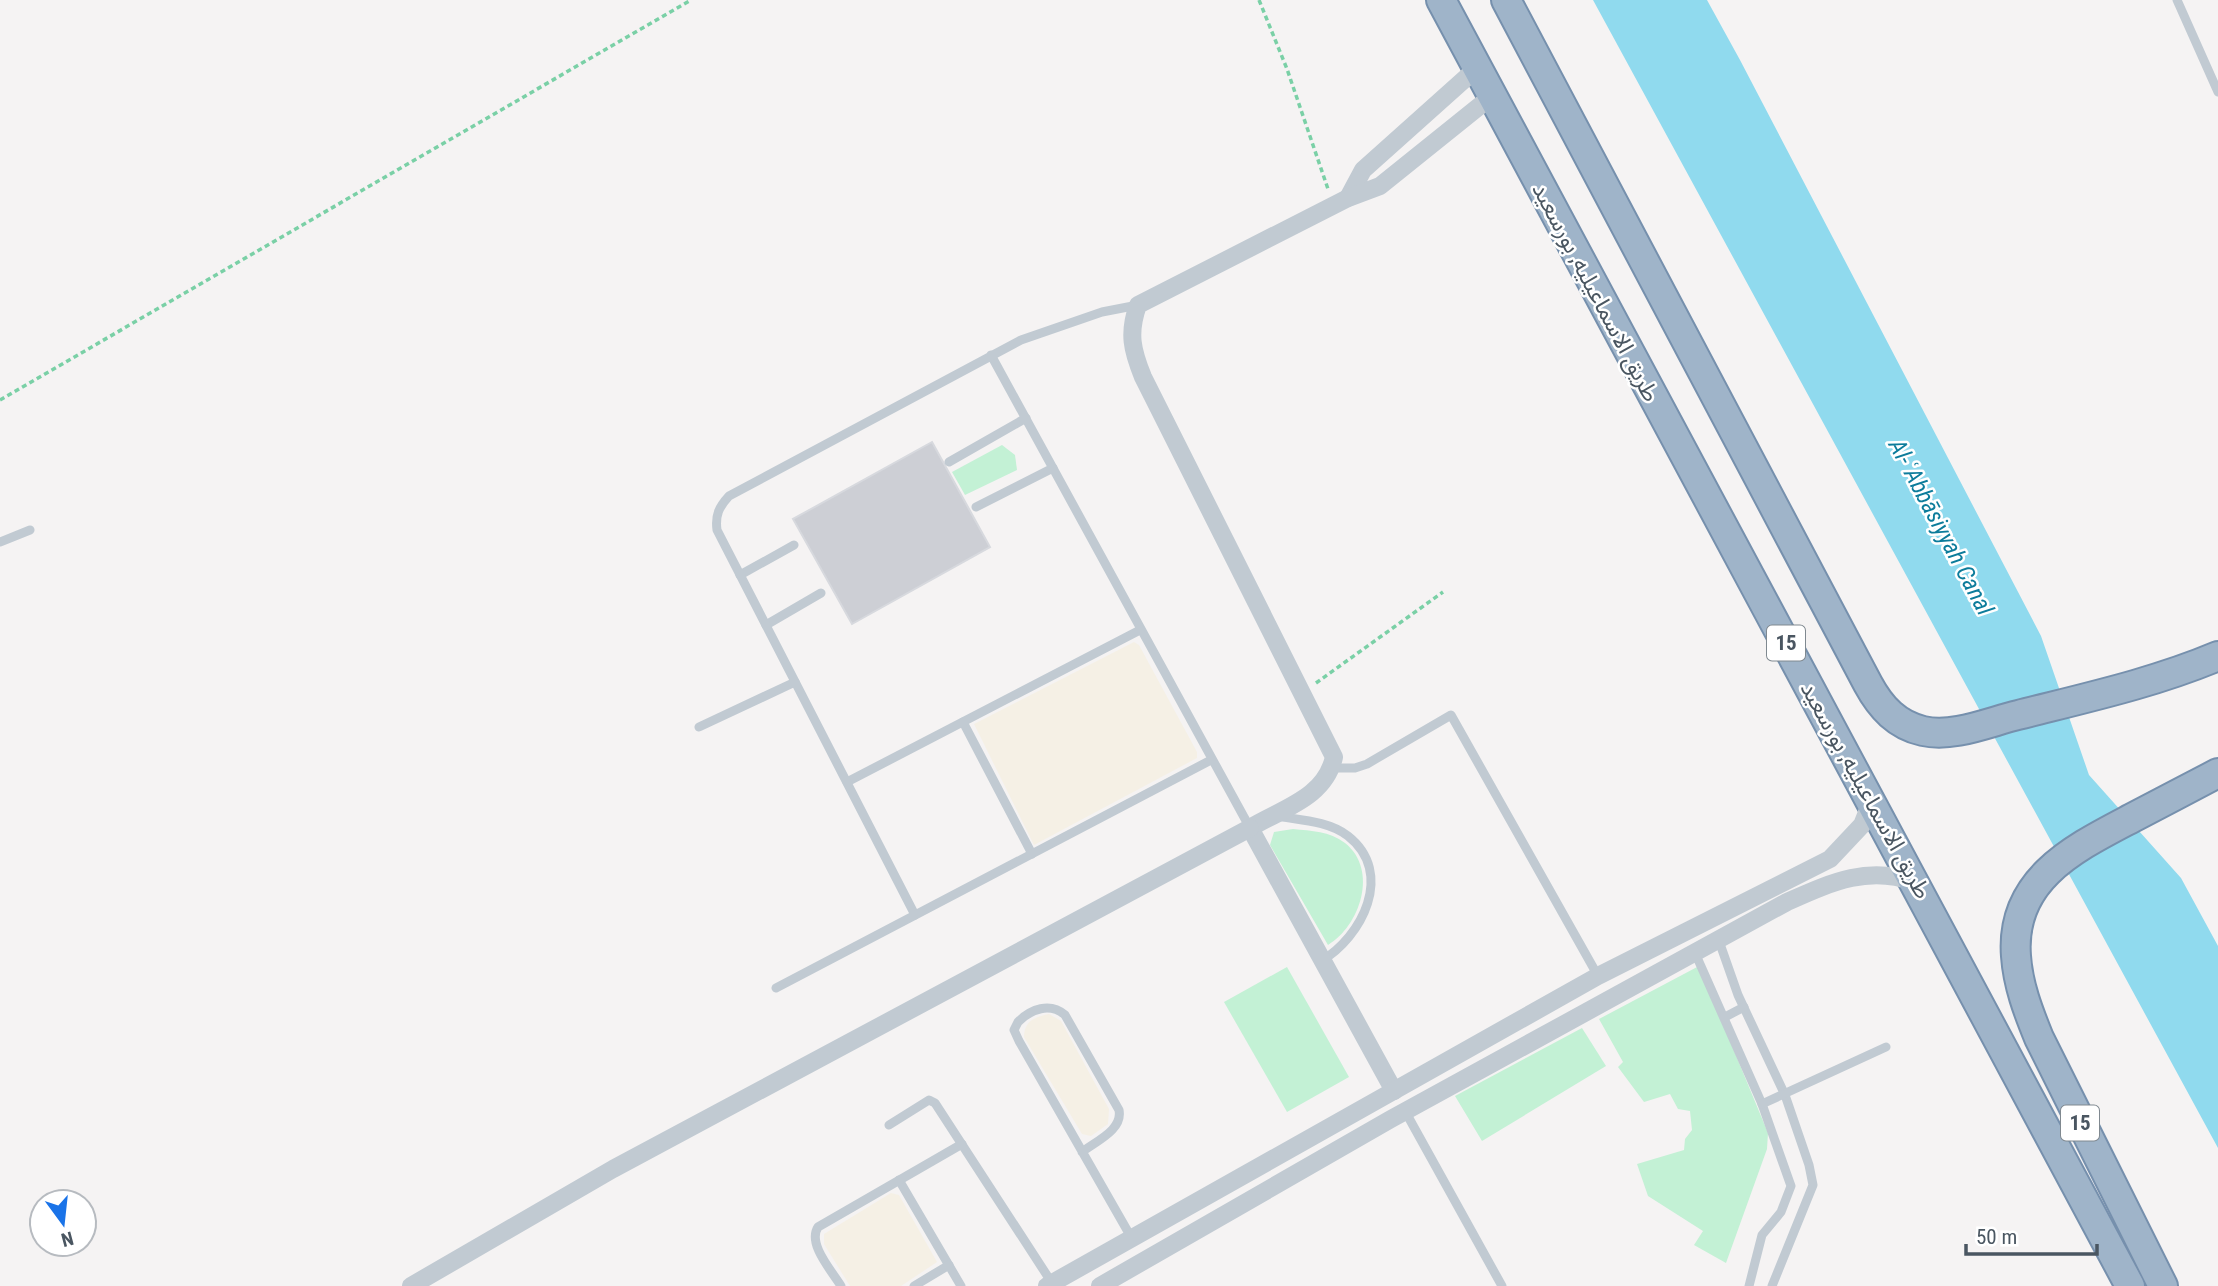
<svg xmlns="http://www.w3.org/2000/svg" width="2218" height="1286" font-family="'Roboto Condensed','Noto Sans Arabic',sans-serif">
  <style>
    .green { fill: #c3f1d5 }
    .sand { fill: #f5f0e5 }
    .water { fill: #90daee }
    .building { fill: #cdcfd5; stroke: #d7d9de; stroke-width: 2 }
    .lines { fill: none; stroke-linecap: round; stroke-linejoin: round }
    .trunk-casing { stroke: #7690ad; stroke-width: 32 }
    .path { stroke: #7ad0a6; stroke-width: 3.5; stroke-dasharray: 5 3.5; stroke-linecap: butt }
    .service { stroke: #c1cad2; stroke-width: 9 }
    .minor { stroke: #c1cad2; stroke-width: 18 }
    .trunk { stroke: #9fb4c9; stroke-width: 28 }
    .labels { text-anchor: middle; stroke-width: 5; stroke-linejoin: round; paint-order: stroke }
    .shield { fill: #fff; stroke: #808990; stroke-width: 2 }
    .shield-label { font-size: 21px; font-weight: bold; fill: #4a5661 }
    .street-label { font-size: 23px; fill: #4a5661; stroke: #fff }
    .water-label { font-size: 24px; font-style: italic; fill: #0c7c9b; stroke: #fff }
  </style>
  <rect width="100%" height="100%" fill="#f5f3f3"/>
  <g class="green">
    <polygon points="1002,445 1015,455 1017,470 965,495 952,472"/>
    <path d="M1293 829C1312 831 1329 831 1345 843 1379 870 1360 926 1328 945L1270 845 1274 832Z"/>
    <polygon points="1699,966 1768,1133 1767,1149 1726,1263 1694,1245 1703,1231 1648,1196 1637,1164 1684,1150 1685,1139 1692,1130 1690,1111 1678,1109 1670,1094 1644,1102 1618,1067 1623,1062 1599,1019"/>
    <polygon points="1287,967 1349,1077 1287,1112 1224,1002"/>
    <polygon points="1582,1028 1606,1066 1482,1141 1455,1096"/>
  </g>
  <g class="sand">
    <polygon points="1134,642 1139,645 1197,752 1197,758 1034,845 974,724"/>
    <path d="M1049 1014 1061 1021 1109 1109 1108 1124 1091 1136 1082 1134 1024 1037C1024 1021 1035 1017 1049 1014Z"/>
    <polygon points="891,1193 899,1195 937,1262 901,1286 850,1286 824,1244 824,1234"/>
  </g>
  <polygon class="water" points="1593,0 1707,0 1740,60 2041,636 2089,775 2181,878 2218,946 2218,1148"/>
  <polygon class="building" points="932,442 990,547 852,624 793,519"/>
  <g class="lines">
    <defs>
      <g id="trunk">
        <polyline points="1441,0 2130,1286"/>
        <path d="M1506 0 1868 684C1881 708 1897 725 1923 731 1953 738 1989 722 2018 715 2085 698 2154 683 2218 656"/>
        <path d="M2163 1286 2039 1038C2028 1011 2018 985 2016 956 2010 879 2075 848 2132 818 2161 803 2189 788 2218 773"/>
      </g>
    </defs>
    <use href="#trunk" class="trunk-casing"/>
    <g class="path">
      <polyline points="1259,0 1287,69 1328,189"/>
      <polyline points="0,400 691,0"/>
      <polyline points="1316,683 1443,592"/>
    </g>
    <g class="service">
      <polyline points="2177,0 2218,92"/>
      <polyline points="991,355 1250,828"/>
      <polyline points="949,462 1026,418"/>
      <polyline points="976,507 1053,468"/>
      <polyline points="0,542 30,530"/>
      <polyline points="740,575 794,545"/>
      <polyline points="766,625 821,593"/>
      <polyline points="963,722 1032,854"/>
      <polyline points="699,727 795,682"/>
      <polyline points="1332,768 1355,768 1367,764 1451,715 1598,976"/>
      <polyline points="847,782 1140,630"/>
      <path d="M1277 816C1300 820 1329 821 1348 836 1395 873 1362 937 1321 961"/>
      <path d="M915 915 717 530C715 515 719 507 729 496L1021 340 1102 312 1138 305"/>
      <polyline points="1719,941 1738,995 1785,1095 1809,1165 1813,1185 1772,1286"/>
      <polyline points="1696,955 1762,1104 1791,1186 1781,1212 1762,1235 1749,1286"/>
      <polyline points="776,988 1211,760"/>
      <polyline points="1725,1017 1744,1007"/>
      <polyline points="1762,1104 1886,1047"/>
      <polyline points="1405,1111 1502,1286"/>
      <polyline points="889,1125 929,1100 935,1103 1052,1283"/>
      <path d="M1082 1152C1096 1141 1123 1130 1119 1110L1065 1015C1050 1002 1031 1009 1018 1022L1014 1030 1019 1041 1131 1237"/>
      <polyline points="899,1180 961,1286"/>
      <path d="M841 1286C832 1271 807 1244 818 1227L962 1144"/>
      <polyline points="914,1286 949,1265"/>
    </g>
    <g class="minor">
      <polyline points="1348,198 1363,170 1477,68"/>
      <path d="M1394 1091 1250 828C1283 808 1325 798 1334 757L1143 377C1132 350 1128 333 1138 305L1348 198 1380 186 1492 96"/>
      <polyline points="411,1286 613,1169 1250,828"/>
      <polyline points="1047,1286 1598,976 1830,859 1862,825 1872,800"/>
      <path d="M1100 1286 1391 1119 1787 902C1830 883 1868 865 1914 882"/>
    </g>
    <use href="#trunk" class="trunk"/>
  </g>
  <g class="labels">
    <g class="shield">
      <rect x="1767" y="625.5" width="38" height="35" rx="5"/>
      <rect x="2061" y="1105.5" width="38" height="35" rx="5"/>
    </g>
    <g class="shield-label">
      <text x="1786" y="650">15</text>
      <text x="2080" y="1130">15</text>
    </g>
    <g class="street-label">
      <text transform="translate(1596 292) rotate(62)" y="8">طريق الاسماعيليه, بورسعيد</text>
      <text transform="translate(1866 790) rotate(61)" y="8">طريق الاسماعيليه, بورسعيد</text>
    </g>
    <g class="water-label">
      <text transform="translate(1941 527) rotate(62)" y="8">Al-ʿAbbāsiyyah Canal</text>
    </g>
  </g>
  <g transform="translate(63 1223) rotate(165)"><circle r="33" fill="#ffffff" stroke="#b7bbc0" stroke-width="2"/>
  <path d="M0-5L12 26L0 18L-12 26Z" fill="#1a73e8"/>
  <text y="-10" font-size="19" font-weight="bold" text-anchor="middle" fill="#4a5661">N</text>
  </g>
  <path d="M1966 1244v10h131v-10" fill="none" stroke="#4a5661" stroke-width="3.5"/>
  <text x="1976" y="1244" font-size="21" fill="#4a5661" stroke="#ffffff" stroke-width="5" paint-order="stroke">50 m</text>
</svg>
